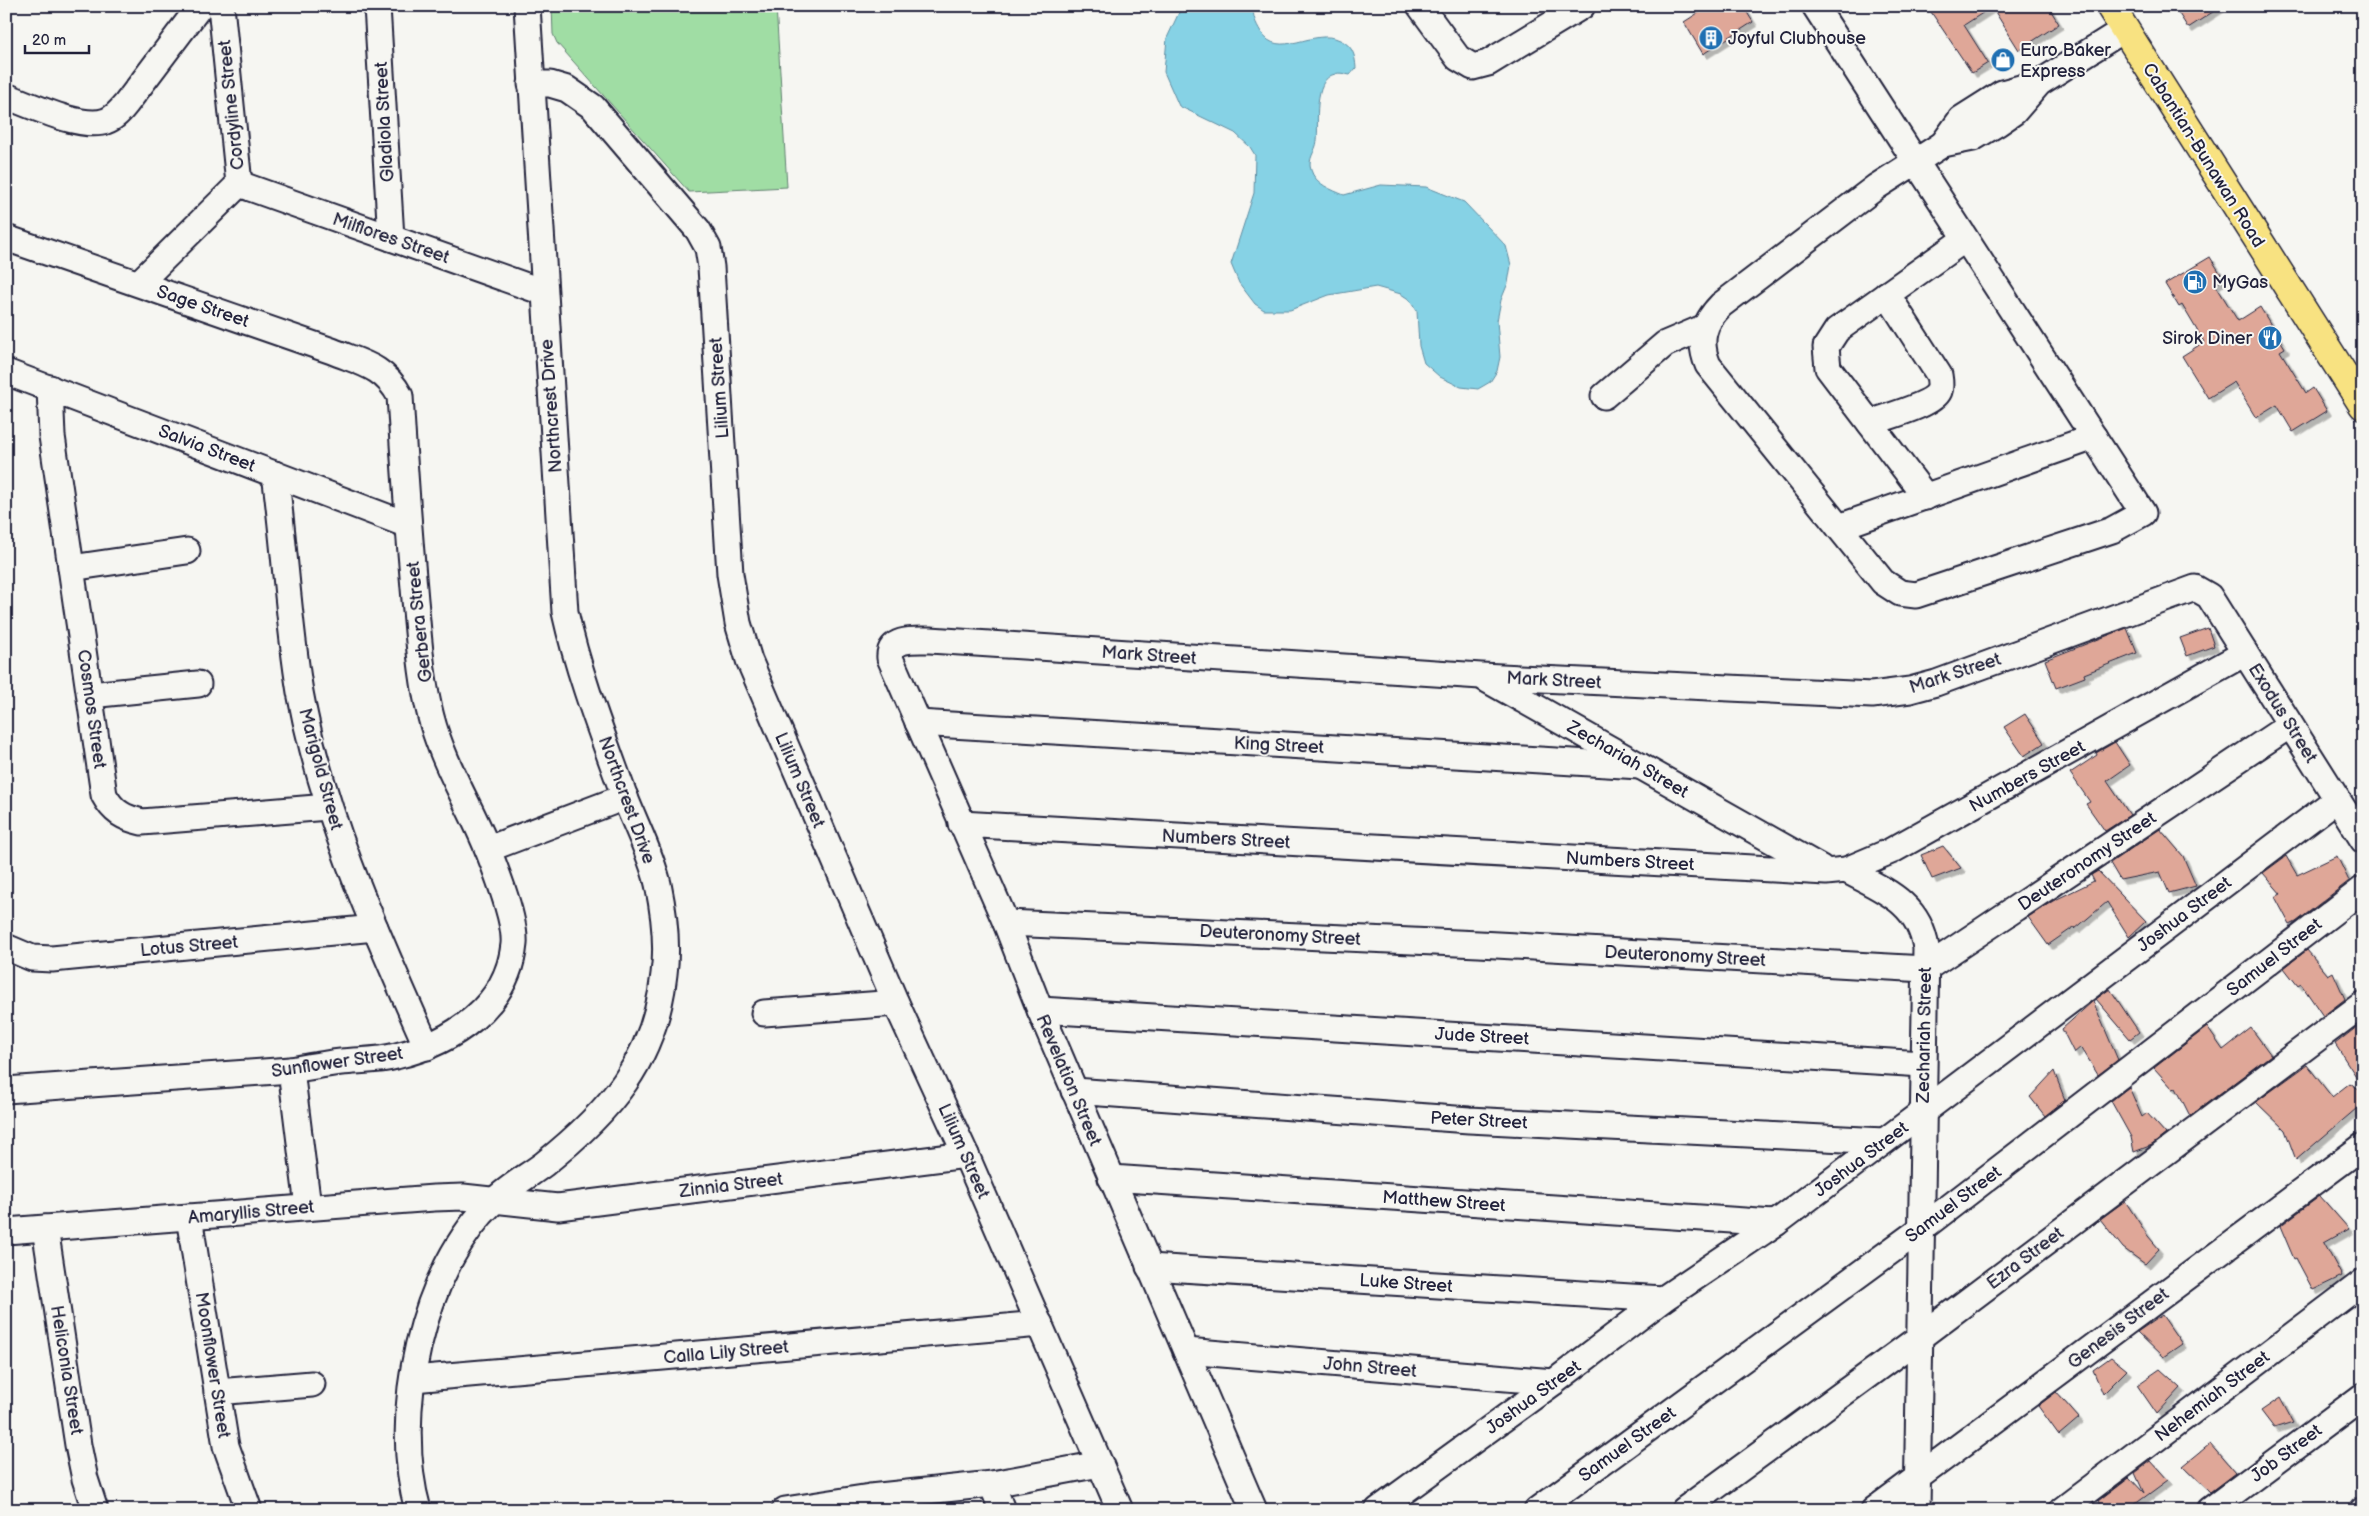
<svg xmlns="http://www.w3.org/2000/svg" width="2369" height="1516" font-family="'Balsamiq Sans',sans-serif">
  <style>
    .green { fill: #a0dda4; stroke: #618070 }
    .water { fill: #86d2e5; stroke: #5e8ca1 }
    .building { fill: #dfa798; stroke: #22223b; filter: url(#shadow) }
    .lines { fill: none; stroke-linecap: round; stroke-linejoin: round }
    .street-casing { stroke: #22223b; stroke-width: 29 }
    .primary-casing { stroke: #22223b; stroke-width: 31 }
    .street { stroke: #f6f6f2; stroke-width: 25 }
    .primary { stroke: #f8e281; stroke-width: 28 }
    .labels { text-anchor: middle; stroke-width: 4; stroke-linejoin: round; paint-order: stroke }
    .poi-label { font-size: 18px; fill: #22223b; stroke: #f6f6f2; text-anchor: start }
    .street-label { font-size: 18px; fill: #22223b; stroke: #f6f6f2 }
  </style>
  <defs>
    <filter id="shadow"><feDropShadow dx="4.5" dy="4.5" stdDeviation="0" flood-color="#0004"/></filter>
  </defs>
  <rect width="100%" height="100%" fill="#f6f6f2"/>
  <filter id="ink" filterUnits="userSpaceOnUse"><feTurbulence type="fractalNoise" baseFrequency=".02" numOctaves="2"/><feDisplacementMap in="SourceGraphic" scale="10" xChannelSelector="R" yChannelSelector="G"/><feConvolveMatrix kernelMatrix="1 2 1 2 8 2 1 2 1" color-interpolation-filters="sRGB"/></filter>
  <g filter="url(#ink)">
    <polygon class="green" points="552,6 776,6 787,187 689,192 557,43 553,34"/>
    <path class="water" d="M1182 6H1253C1253 17 1255 22 1261 32 1278 61 1314 27 1340 40 1353 46 1355 55 1356 68L1350 75C1345 74 1339 72 1335 74 1312 79 1319 124 1317 141 1316 151 1307 159 1311 170 1315 184 1332 190 1344 195L1381 185 1426 187 1464 202 1506 246 1511 265 1508 283 1501 300 1497 321 1500 357 1497 371 1490 382 1478 389 1461 387 1440 377 1424 363 1419 346 1417 311 1410 300 1401 294 1376 287 1329 295 1290 310H1264L1255 304 1239 283 1231 264 1254 193 1255 155 1250 147 1235 133 1179 106 1164 72 1167 38Z"/>
    <g class="building">
      <polygon points="1709,6 1743,6 1753,22 1703,54 1684,22"/>
      <polygon points="1927,6 2048,6 2059,24 2019,50 1992,7 1964,25 1988,63 1972,73"/>
      <polygon points="2174,6 2222,6 2188,28"/>
      <polygon points="2210,257 2224,279 2215,284 2238,321 2260,307 2285,348 2280,351 2306,393 2313,388 2327,411 2293,432 2277,405 2256,418 2234,382 2208,398 2182,356 2204,342 2182,305 2179,307 2165,284"/>
      <polygon points="2127,628 2137,653 2084,674 2085,677 2056,688 2045,660"/>
      <polygon points="2208,628 2214,646 2187,656 2180,638"/>
      <polygon points="2025,714 2044,743 2024,756 2004,727"/>
      <polygon points="2115,742 2130,765 2107,781 2130,815 2105,831 2086,804 2090,802 2070,773 2097,755 2096,753"/>
      <polygon points="2160,829 2183,856 2196,886 2169,893 2160,872 2120,880 2110,863"/>
      <polygon points="1943,846 1961,868 1932,879 1921,855"/>
      <polygon points="2286,856 2297,875 2337,856 2349,881 2296,922 2290,925 2275,897 2281,894 2263,873"/>
      <polygon points="2098,871 2146,921 2129,937 2107,902 2075,929 2074,927 2048,945 2028,917 2053,901 2094,881 2091,875"/>
      <polygon points="2307,950 2328,975 2333,972 2345,999 2323,1016 2301,984 2298,986 2284,968"/>
      <polygon points="2110,989 2139,1032 2130,1039 2096,999"/>
      <polygon points="2093,1001 2118,1060 2098,1075 2081,1047 2074,1053 2062,1029"/>
      <polygon points="2358,1026 2363,1036 2363,1087 2335,1044"/>
      <polygon points="2207,1027 2223,1050 2251,1028 2271,1055 2190,1116 2176,1088 2173,1089 2154,1068"/>
      <polygon points="2307,1065 2332,1097 2350,1083 2363,1092 2363,1103 2296,1160 2285,1130 2256,1102"/>
      <polygon points="2054,1071 2065,1100 2045,1116 2030,1097"/>
      <polygon points="2129,1087 2142,1117 2147,1113 2166,1134 2152,1145 2134,1152 2131,1137 2111,1101"/>
      <polygon points="2320,1196 2349,1229 2324,1243 2342,1276 2313,1290 2296,1258 2294,1259 2280,1226"/>
      <polygon points="2125,1201 2148,1236 2159,1249 2145,1264 2123,1248 2100,1219"/>
      <polygon points="2162,1315 2182,1344 2163,1357 2137,1332"/>
      <polygon points="2111,1357 2127,1370 2103,1394 2093,1370"/>
      <polygon points="2160,1369 2181,1388 2157,1414 2137,1385"/>
      <polygon points="2056,1392 2079,1418 2059,1435 2038,1406"/>
      <polygon points="2280,1398 2293,1422 2274,1428 2261,1411"/>
      <polygon points="2210,1444 2235,1473 2210,1492 2183,1466"/>
      <polygon points="2151,1461 2168,1480 2127,1510 2104,1510 2098,1501 2129,1477 2144,1493 2135,1473"/>
    </g>
    <g class="lines">
      <defs>
        <g id="street">
          <polyline points="221,6 239,184"/>
          <polyline points="377,6 391,238"/>
          <polyline points="1420,6 1458,58 1473,67 1488,63 1582,6"/>
          <path d="M1815 6 2143 513 2112 530 2088 538 1916 595 1900 593 1883 582 1708 365C1698 341 1703 323 1721 305L1876 187 1943 144 1961 119 2002 93 2039 83"/>
          <polyline points="531,84 550,84 567,89 593,107 698,230 708,248 711,267 730,574 738,623 749,660 896,1003 966,1155 1120,1510"/>
          <path d="M6 96C30 105 82 130 106 121 115 118 121 110 126 104L200 6"/>
          <polyline points="1943,144 1973,138 1998,123 2014,112 2039,83 2125,29"/>
          <polyline points="239,184 543,292"/>
          <path d="M6 238 332 351C361 363 384 366 400 396 404 464 409 532 415 600 419 639 421 679 431 717 443 764 470 805 488 850 497 873 516 921 514 944 508 1006 452 1043 396 1056 379 1061 359 1060 341 1062 324 1064 308 1067 291 1070L6 1090"/>
          <polyline points="139,283 239,184"/>
          <polyline points="6,372 408,525"/>
          <path d="M50 388 52 436 104 795C113 812 124 818 142 822L328 807"/>
          <polyline points="1604,396 1665,344 1705,327"/>
          <path d="M1870 423C1885 417 1933 405 1939 391 1941 385 1940 381 1939 375L1887 294"/>
          <path d="M275 474C285 547 288 620 300 692 323 817 376 932 427 1047"/>
          <polyline points="1926,497 1828,368 1826,347 1837,330 1965,239"/>
          <polyline points="1839,527 2094,437"/>
          <polyline points="71,568 187,551"/>
          <polyline points="1486,679 1821,868"/>
          <polyline points="90,695 198,684"/>
          <polyline points="918,723 1640,766"/>
          <polyline points="961,824 1826,872 1846,870 1891,851 2245,653"/>
          <polyline points="488,849 625,797"/>
          <path d="M1846 870C1883 890 1919 902 1926 948L1917 1510"/>
          <polyline points="1006,923 1479,944 1925,969 2290,725"/>
          <polyline points="6,947 32,958 52,959 375,928"/>
          <polyline points="1040,1010 1923,1064"/>
          <polyline points="764,1013 896,1003"/>
          <polyline points="291,1070 308,1207"/>
          <polyline points="1074,1091 1469,1120 1884,1141"/>
          <polyline points="1111,1178 1776,1223"/>
          <polyline points="189,1217 226,1446 249,1510"/>
          <polyline points="45,1228 78,1445 85,1479 95,1510"/>
          <polyline points="6,1231 434,1198 463,1197 558,1207 966,1155"/>
          <polyline points="1149,1267 1663,1299"/>
          <polyline points="1186,1351 1554,1382"/>
          <polyline points="413,1379 1040,1324"/>
          <polyline points="217,1392 312,1384"/>
          <polyline points="992,1484 1002,1510"/>
          <path d="M418 1510C391 1415 421 1268 495 1200 510 1186 528 1176 544 1164 609 1112 655 1061 664 974 668 945 664 913 658 884 651 854 635 824 624 795 602 734 579 675 565 612L527 6"/>
          <polyline points="785,1510 870,1497 992,1484 1100,1464"/>
          <path d="M1254 1510 1040 1010 1006 923 890 658C888 637 917 640 930 640L1481 676 1872 695 1910 690 1936 683 2195 588 2209 596 2363 840"/>
          <polyline points="1378,1510 1554,1382 1663,1299 1776,1223 2337,799"/>
          <polyline points="1537,1510 1921,1229 2363,889"/>
          <polyline points="1684,1510 1920,1337 2363,1004"/>
          <polyline points="1874,1510 2363,1146"/>
          <polyline points="2062,1510 2363,1282"/>
          <polyline points="2210,1510 2363,1396"/>
          <polyline points="2362,1510 2363,1509"/>
        </g>
        <polyline id="primary" points="2110,6 2363,405"/>
      </defs>
      <use href="#street" class="street-casing"/>
      <use href="#primary" class="primary-casing"/>
      <use href="#street" class="street"/>
      <use href="#primary" class="primary"/>
    </g>
  </g>
  <defs>
    <symbol id="building-disc" viewBox="-11 -11 22 22"><circle r="9.5" fill="#1f6fb2" stroke="#f6f6f2"/><path d="M-4-6H4V6H1V3H-1V6H-4ZM-2.5-4.3h1.7v1.8h-1.7ZM.8-4.3h1.7v1.8H.8ZM-2.5-1h1.7V.8h-1.7ZM.8-1h1.7V.8H.8Z" fill="#fff"/></symbol>
    <symbol id="shop-disc" viewBox="-11 -11 22 22"><circle r="9.5" fill="#1f6fb2" stroke="#f6f6f2"/><path d="M-5-2.5h2.3a2.7 3.5 0 0 1 5.4 0H5L5.5 6h-11ZM-1.5-2.5h3a1.5 2.3 0 0 0-3 0Z" fill="#fff"/></symbol>
    <symbol id="fuel-disc" viewBox="-11 -11 22 22"><circle r="9.5" fill="#1f6fb2" stroke="#f6f6f2"/><path d="M-5.5-6h7V0h2V4h1.3V-2.5L3-4.5l.8-.8L6-3V5H2.5V1h-1V6h-7ZM-4.2-4.7v3.2H.2V-4.7Z" fill="#fff"/></symbol>
    <symbol id="restaurant-disc" viewBox="-11 -11 22 22"><circle r="9.5" fill="#1f6fb2" stroke="#f6f6f2"/><path d="M-5-6h1v4h1v-4h1v4h1v-4h1v5L-1.5 .5V6h-2V.5L-5-1ZM5-6V6H3V1.5H1.5Q1.5-4 5-6Z" fill="#fff"/></symbol>
  </defs>
  <g fill-rule="evenodd">
    <use href="#building-disc" x="1697" y="24" width="28" height="28"/>
    <use href="#shop-disc" x="1989" y="46" width="28" height="28"/>
    <use href="#fuel-disc" x="2181" y="268" width="28" height="28"/>
    <use href="#restaurant-disc" x="2256" y="324" width="28" height="28"/>
  </g>
  <g class="labels">
    <g class="poi-label">
      <text x="1728" y="44">Joyful Clubhouse</text>
      <text x="2020" y="56">Euro Baker<tspan x="2020" dy="21">Express</tspan></text>
      <text x="2212" y="288">MyGas</text>
      <text x="2252" y="344" text-anchor="end">Sirok Diner</text>
    </g>
    <g class="street-label">
      <text transform="translate(231 105) rotate(-96)" y="6">Cordyline Street</text>
      <text transform="translate(384 122) rotate(-93)" y="6">Gladiola Street</text>
      <text transform="translate(2204 155) rotate(58)" y="6">Cabantian-Bunawan Road</text>
      <text transform="translate(391 238) rotate(19)" y="6">Milflores Street</text>
      <text transform="translate(203 306) rotate(19)" y="6">Sage Street</text>
      <text transform="translate(719 388) rotate(-94)" y="6">Lilium Street</text>
      <text transform="translate(551 406) rotate(-94)" y="6">Northcrest Drive</text>
      <text transform="translate(207 448) rotate(21)" y="6">Salvia Street</text>
      <text transform="translate(419 622) rotate(-96)" y="6">Gerbera Street</text>
      <text transform="translate(1149 655) rotate(4)" y="6">Mark Street</text>
      <text transform="translate(1955 673) rotate(-18)" y="6">Mark Street</text>
      <text transform="translate(1554 680) rotate(3)" y="6">Mark Street</text>
      <text transform="translate(92 709) rotate(82)" y="6">Cosmos Street</text>
      <text transform="translate(2283 713) rotate(58)" y="6">Exodus Street</text>
      <text transform="translate(1279 745) rotate(3)" y="6">King Street</text>
      <text transform="translate(1628 759) rotate(30)" y="6">Zechariah Street</text>
      <text transform="translate(321 769) rotate(75)" y="6">Marigold Street</text>
      <text transform="translate(2027 776) rotate(-29)" y="6">Numbers Street</text>
      <text transform="translate(800 780) rotate(67)" y="6">Lilium Street</text>
      <text transform="translate(627 800) rotate(70)" y="6">Northcrest Drive</text>
      <text transform="translate(1226 839) rotate(3)" y="6">Numbers Street</text>
      <text transform="translate(1630 861) rotate(3)" y="6">Numbers Street</text>
      <text transform="translate(2087 861) rotate(-34)" y="6">Deuteronomy Street</text>
      <text transform="translate(2184 914) rotate(-37)" y="6">Joshua Street</text>
      <text transform="translate(1280 935) rotate(3)" y="6">Deuteronomy Street</text>
      <text transform="translate(189 946) rotate(-5)" y="6">Lotus Street</text>
      <text transform="translate(1685 956) rotate(3)" y="6">Deuteronomy Street</text>
      <text transform="translate(2274 957) rotate(-38)" y="6">Samuel Street</text>
      <text transform="translate(1924 1035) rotate(-89)" y="6">Zechariah Street</text>
      <text transform="translate(1482 1036) rotate(3)" y="6">Jude Street</text>
      <text transform="translate(337 1062) rotate(-8)" y="6">Sunflower Street</text>
      <text transform="translate(1069 1080) rotate(67)" y="6">Revelation Street</text>
      <text transform="translate(1479 1120) rotate(3)" y="6">Peter Street</text>
      <text transform="translate(964 1151) rotate(66)" y="6">Lilium Street</text>
      <text transform="translate(1861 1159) rotate(-37)" y="6">Joshua Street</text>
      <text transform="translate(731 1185) rotate(-7)" y="6">Zinnia Street</text>
      <text transform="translate(1444 1201) rotate(4)" y="6">Matthew Street</text>
      <text transform="translate(1953 1204) rotate(-37)" y="6">Samuel Street</text>
      <text transform="translate(251 1212) rotate(-5)" y="6">Amaryllis Street</text>
      <text transform="translate(2025 1258) rotate(-37)" y="6">Ezra Street</text>
      <text transform="translate(1406 1283) rotate(4)" y="6">Luke Street</text>
      <text transform="translate(2118 1328) rotate(-37)" y="6">Genesis Street</text>
      <text transform="translate(726 1352) rotate(-5)" y="6">Calla Lily Street</text>
      <text transform="translate(213 1365) rotate(81)" y="6">Moonflower Street</text>
      <text transform="translate(1370 1367) rotate(5)" y="6">John Street</text>
      <text transform="translate(67 1370) rotate(81)" y="6">Heliconia Street</text>
      <text transform="translate(2212 1396) rotate(-37)" y="6">Nehemiah Street</text>
      <text transform="translate(1533 1397) rotate(-36)" y="6">Joshua Street</text>
      <text transform="translate(1627 1444) rotate(-36)" y="6">Samuel Street</text>
      <text transform="translate(2286 1453) rotate(-37)" y="6">Job Street</text>
    </g>
  </g>
  <rect width="2369" height="1516" fill="none" stroke="#f6f6f2" stroke-width="25"/>
  <rect x="12" y="12" width="2344" height="1491" fill="none" stroke="#22223b" stroke-width="2" filter="url(#ink)"/>
  <path d="M25 45v8h64v-8" fill="none" stroke="#22223b" stroke-width="2.5"/>
  <text x="32" y="45" font-size="15" fill="#22223b" stroke="#f6f6f2" stroke-width="4" paint-order="stroke">20 m</text>
</svg>
